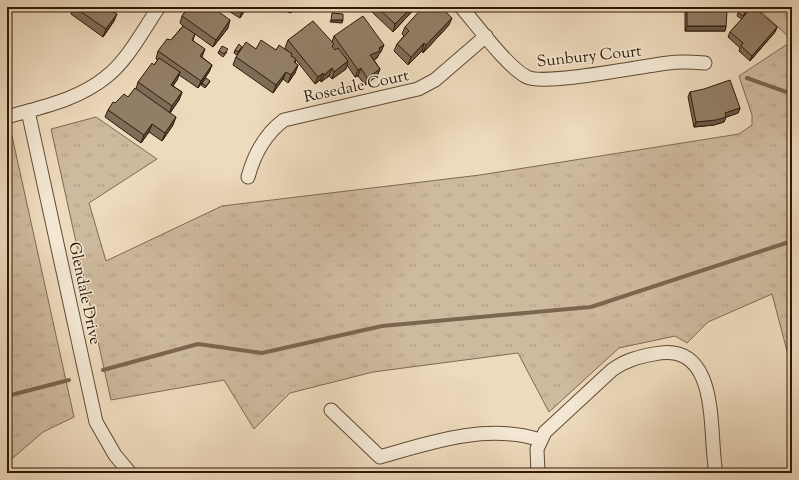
<svg xmlns="http://www.w3.org/2000/svg" width="799" height="480" font-family="'Sorts Mill Goudy',serif">
  <style>
    .grass { fill: url(#grass-tufts); stroke: #7e6a52 }
    .lines { fill: none; stroke-linecap: round; stroke-linejoin: round }
    .stream { stroke: #7b664f; stroke-width: 4 }
    .street-casing { stroke: #5f4a34; stroke-width: 15 }
    .street { stroke: #f4e8d4; stroke-width: 13 }
    .wall { fill: #7e6c58; stroke: #2f1907 }
    .shaded-wall { fill: #665847; stroke: #2f1907 }
    .building { fill: #927e66; stroke: #2f1907 }
    .labels { text-anchor: middle; stroke-width: 3; stroke-linejoin: round; paint-order: stroke }
    .street-label { font-size: 16px; fill: #2f1907; stroke: #f4e8d4 }
  </style>
  <defs>
    <pattern id="grass-tufts" width="24" height="20" patternUnits="userSpaceOnUse"><rect width="24" height="20" fill="#ceba9e"/><path d="M3 7l-1-3M5 7V3M7 7l1-3M15 17l-1-3M17 17v-4M19 17l1-3" fill="none" stroke="#b19f87"/></pattern>
  </defs>
  <rect width="100%" height="100%" fill="#eedbbd"/>
  <filter id="stains"><feTurbulence type="fractalNoise" baseFrequency=".005" numOctaves="4"/><feColorMatrix values="0 0 0 0 .2 0 0 0 0 .09 0 0 0 0 .02 0 0 0 .5 -.17"/></filter>
  <radialGradient id="worn" r=".72"><stop offset=".6" stop-color="#630" stop-opacity="0"/><stop offset="1" stop-color="#630" stop-opacity=".3"/></radialGradient>
  <g class="grass">
    <polygon points="753,7 792,7 792,40 763,13"/>
    <polygon points="792,41 792,370 772,294 708,322 687,343 675,336 619,348 549,412 518,353 373,372 290,393 254,429 224,380 111,400 51,129 96,117 157,159 89,203 106,261 222,206 480,175 739,134 752,125 752,115 739,76"/>
    <polygon points="12,136 74,417 43,432 7,463 7,137"/>
  </g>
  <g class="lines">
    <g class="stream">
      <polyline points="747,78 792,94"/>
      <polyline points="103,370 198,344 262,353 382,326 591,307 792,241"/>
      <polyline points="7,396 69,380"/>
    </g>
    <defs>
      <g id="street">
        <path d="M461 7C477 25 507 67 527 77 545 86 642 66 668 63 680 61 693 62 705 63"/>
        <polyline points="28,111 96,422 115,455 130,473"/>
        <path d="M7 117C41 107 78 100 106 77 128 60 143 30 159 7"/>
        <path d="M248 177C254 155 265 134 284 120L418 89 435 80 486 36"/>
        <path d="M331 410 380 457C431 442 488 423 540 440"/>
        <path d="M538 473 537 449 545 432 612 370C626 360 638 357 654 354 722 340 708 434 716 473"/>
      </g>
    </defs>
    <use href="#street" class="street-casing"/>
    <use href="#street" class="street"/>
  </g>
  <g class="wall">
    <polygon points="73,7 117,7 114,12 114,21 103,37 71,14"/>
    <polygon points="189,7 218,7 217,10 228,28 213,47 195,34 193,40 202,57 212,65 209,72 198,88 179,75 177,80 173,86 182,92 179,100 170,113 173,125 162,141 149,132 141,143 105,117 108,110 128,97 136,89 138,82 154,65 158,60 156,59 158,51 171,40 183,26 180,23 182,16"/>
    <polygon points="222,7 247,7 240,18"/>
    <polygon points="287,7 293,7 291,13 285,11"/>
    <polygon points="318,7 325,7 323,10"/>
    <polygon points="374,7 416,7 393,32 372,12"/>
    <polygon points="492,7 503,7 494,11"/>
    <polygon points="685,7 721,7 721,11 726,26 725,31 685,31"/>
    <polygon points="738,13 746,13 743,17 777,27 775,32 750,61 739,51 740,48 728,37 730,32 742,19 737,16"/>
    <polygon points="449,25 423,53 422,51 408,65 394,51 397,44 404,36 402,34 405,27"/>
    <polygon points="334,36 381,52 379,54 377,58 374,60 380,69 377,76 365,85 358,76 355,77 347,65 346,69 332,79 329,76 321,82 320,80 315,84 296,60 295,63 298,65 295,73 288,83 283,79 273,93 233,65 236,57 256,49 276,50 288,52 285,48 288,40 332,42"/>
    <polygon points="242,47 241,49 237,55 234,53 235,50"/>
    <polygon points="219,51 227,52 223,57 218,53"/>
    <polygon points="210,81 209,83 205,88 201,85 202,83"/>
    <polygon points="690,92 740,108 738,113 726,117 724,122 714,125 694,127 688,97"/>
  </g>
  <g class="shaded-wall">
    <polygon points="115,7 117,7 109,18 112,11"/>
    <polygon points="245,7 247,7 240,18 242,11"/>
    <polygon points="412,7 416,7 393,32 395,24"/>
    <polygon points="496,7 503,7 494,11"/>
    <polygon points="117,14 114,21 103,37 106,29"/>
    <polygon points="452,18 449,25 423,53 426,45"/>
    <polygon points="230,20 228,28 213,47 216,40"/>
    <polygon points="331,20 343,20 342,23 330,22"/>
    <polygon points="687,26 726,26 725,31 685,31"/>
    <polygon points="777,27 775,32 750,61 752,56"/>
    <polygon points="424,43 422,51 408,65 411,57"/>
    <polygon points="384,45 381,52 379,54 377,58 368,63 370,55"/>
    <polygon points="205,49 202,57 197,64 200,56"/>
    <polygon points="348,61 346,69 332,79 334,72"/>
    <polygon points="212,65 209,72 198,88 201,81"/>
    <polygon points="298,65 295,73 288,83 291,75"/>
    <polygon points="332,68 329,76 321,82 324,75"/>
    <polygon points="361,68 358,76 355,77 358,70"/>
    <polygon points="380,69 377,76 365,85 367,78"/>
    <polygon points="180,72 177,80 168,92 171,85"/>
    <polygon points="286,72 283,79 273,93 276,85"/>
    <polygon points="323,73 320,80 315,84 318,77"/>
    <polygon points="182,92 179,100 169,114 172,106"/>
    <polygon points="740,108 738,113 724,118 725,113"/>
    <polygon points="176,117 173,125 162,141 165,133"/>
    <polygon points="726,117 724,122 714,125 694,127 696,122"/>
    <polygon points="152,124 149,132 141,143 144,135"/>
  </g>
  <g class="building">
    <polygon points="74,7 115,7 112,11 117,14 106,29"/>
    <polygon points="189,7 217,7 215,9 230,20 216,40 182,16"/>
    <polygon points="237,7 245,7 242,11"/>
    <polygon points="287,7 293,7 292,10 286,8"/>
    <polygon points="377,7 412,7 395,24"/>
    <polygon points="423,7 441,7 452,18 426,45 424,43 411,57 397,44 409,31 405,27"/>
    <polygon points="687,7 721,7 721,11 727,11 726,26 687,26"/>
    <polygon points="742,7 747,10 743,16 738,13"/>
    <polygon points="752,7 754,7 777,27 752,56 741,46 743,43 730,32"/>
    <polygon points="332,13 343,14 343,20 331,20"/>
    <polygon points="363,16 384,45 379,48 380,51 370,55 380,69 367,78 361,68 358,70 334,36"/>
    <polygon points="313,21 334,44 332,46 335,50 338,48 348,61 334,72 332,68 324,75 323,73 318,77 288,40"/>
    <polygon points="183,26 195,34 192,40 205,49 200,56 212,65 201,81 158,51 167,39 171,40"/>
    <polygon points="261,40 276,50 279,45 292,54 291,56 296,59 294,62 298,65 291,75 286,72 276,85 236,57 246,42 256,49"/>
    <polygon points="239,44 242,47 238,52 235,50"/>
    <polygon points="222,46 228,49 224,54 219,51"/>
    <polygon points="159,58 180,72 171,85 182,92 172,106 138,82 152,63 154,65"/>
    <polygon points="206,78 210,81 206,86 202,83"/>
    <polygon points="730,80 740,108 725,113 726,117 716,120 696,122 690,92 704,89"/>
    <polygon points="135,88 176,117 165,133 152,124 144,135 108,110 113,102 115,103 124,94 128,97"/>
  </g>
  <g class="labels">
    <g class="street-label">
      <text transform="translate(589 55) rotate(-6)" y="6">Sunbury Court</text>
      <text transform="translate(356 85) rotate(-12)" y="6">Rosedale Court</text>
      <text transform="translate(86 293) rotate(78)" y="6">Glendale Drive</text>
    </g>
  </g>
  <rect width="799" height="480" fill="none" stroke="#eedbbd" stroke-width="24"/>
  <rect x="8" y="8" width="783" height="464" fill="none" stroke="#2f1907" stroke-width="2"/>
  <rect x="12" y="12" width="775" height="456" fill="none" stroke="#2f1907"/>
  <rect width="100%" height="100%" filter="url(#stains)"/>
  <rect width="100%" height="100%" fill="url(#worn)"/>
</svg>
